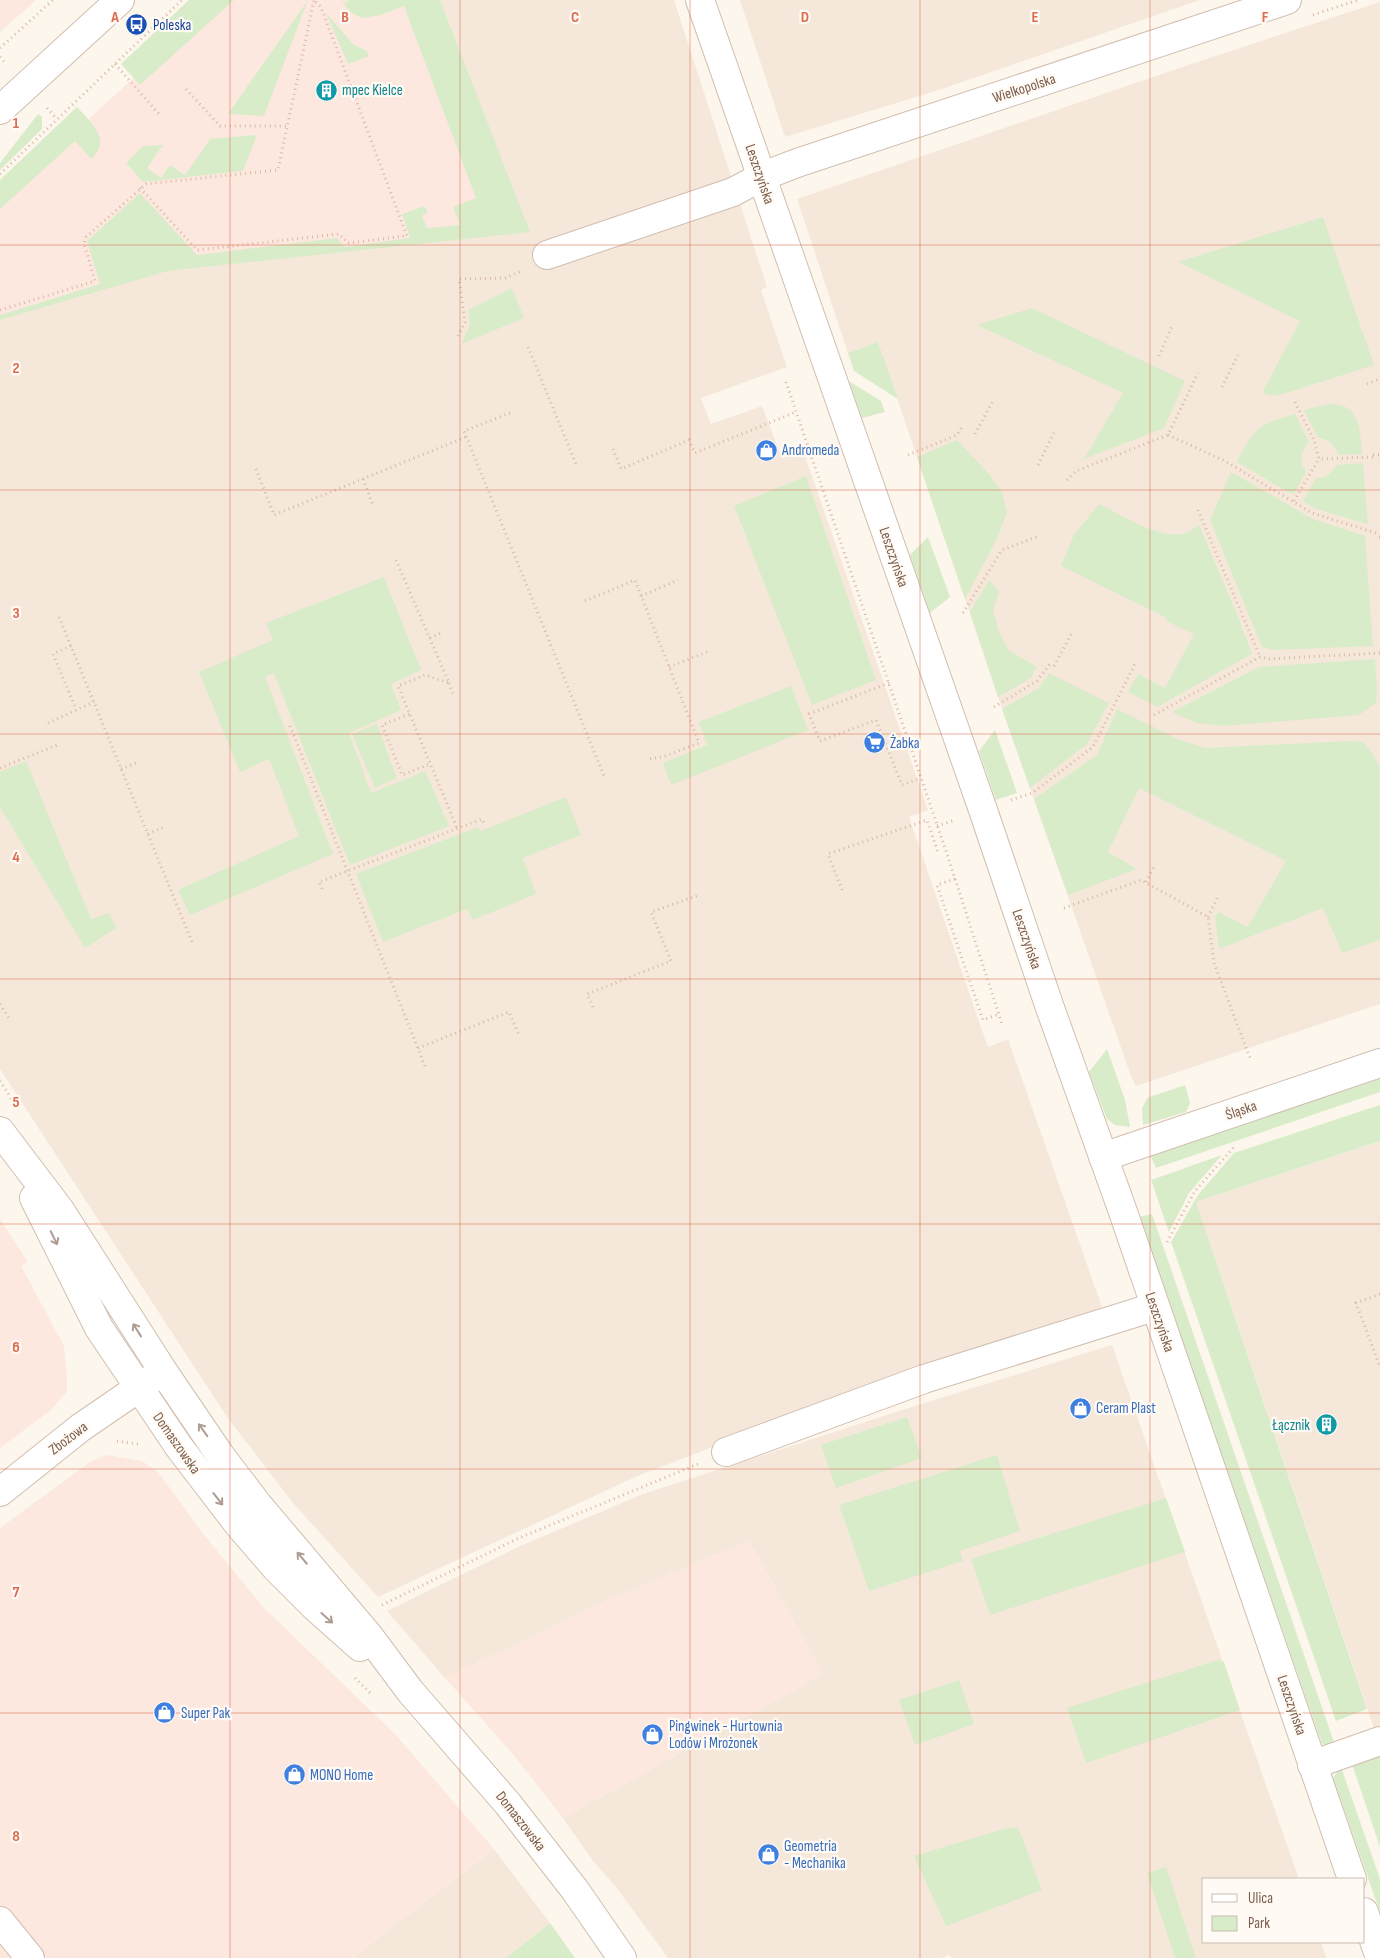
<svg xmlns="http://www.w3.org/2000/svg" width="1380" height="1958" font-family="'Sofia Sans Condensed',sans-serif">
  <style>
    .residential { fill: #f5e8da }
    .commercial { fill: #fde8e0 }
    .green { fill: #d8ecc9 }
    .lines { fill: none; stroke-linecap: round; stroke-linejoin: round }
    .minor-casing { stroke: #d1beb0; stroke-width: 30 }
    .path { stroke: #d9b8a5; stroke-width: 3; stroke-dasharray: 1 4; stroke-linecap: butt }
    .minor { stroke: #fff; stroke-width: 28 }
    .oneway { stroke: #af9d94 }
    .grid { fill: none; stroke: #dc6d51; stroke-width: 1; stroke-opacity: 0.55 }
    .labels { text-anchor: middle; stroke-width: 4.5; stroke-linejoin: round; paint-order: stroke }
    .transit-label { font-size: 15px; fill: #164399; stroke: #fffaf3; text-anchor: start }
    .street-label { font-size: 15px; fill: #7a5c4d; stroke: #fffaf3 }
    .culture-label { font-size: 15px; fill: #0d838f; stroke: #fffaf3; text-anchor: start }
    .shop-label { font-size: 15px; fill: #366cbe; stroke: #fffaf3; text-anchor: start }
    .grid-label { font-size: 16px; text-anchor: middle; font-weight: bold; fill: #dc6d51; stroke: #fffaf3; stroke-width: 4.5; stroke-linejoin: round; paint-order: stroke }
  </style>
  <rect width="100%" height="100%" fill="#fdf6ec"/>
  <g class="residential">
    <polygon points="220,0 674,0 767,287 761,290 787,367 701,398 711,424 762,406 782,458 803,450 928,810 909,817 983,1033 988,1047 1008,1039 1103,1310 715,1446 635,1477 378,1597 293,1503 227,1417 0,1069 0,200"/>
    <polygon points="740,0 1200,0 939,90 785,137"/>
    <polygon points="1380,2 1380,1004 1136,1086 1131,1076 1007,723 880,348 878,342 848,353 797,199 1185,66"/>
    <polygon points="1380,1141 1380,1746 1196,1202"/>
    <polygon points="1112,1345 1299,1879 1204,1879 1204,1942 1321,1942 1326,1958 951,1958 949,1955 943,1958 668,1958 616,1887 593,1861 563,1818 823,1674 749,1541 606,1601 445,1678 387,1611 518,1547 643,1494 902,1410"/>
    <polygon points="494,1849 550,1923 506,1958 352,1958"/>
  </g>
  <g class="commercial">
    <polygon points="0,0 36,0 0,32"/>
    <polygon points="219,0 340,0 344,5 349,0 440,0 530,232 168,271 0,320 0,200"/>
    <polygon points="0,1219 28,1262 21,1266 64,1346 67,1377 67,1391 51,1410 0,1448"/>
    <polygon points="106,1455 142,1461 158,1472 205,1536 263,1607 395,1734 494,1849 352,1958 0,1958 0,1528 90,1462"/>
    <polygon points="749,1541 823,1674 563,1818 512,1753 445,1678 606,1601"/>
  </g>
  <g class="green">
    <polygon points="189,0 234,0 140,85 121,64"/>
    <polygon points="308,0 264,116 228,114"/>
    <polygon points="349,0 440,0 530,232 168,271 0,320 0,315 100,284 87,241 140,193 197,255 337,238 345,247 410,238 402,214 424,206 428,212 422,216 427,228 460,225 453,207 476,198 404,6 381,15 363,18 352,13 344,5"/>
    <polygon points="326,13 354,45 367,51 369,56 348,64"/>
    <path d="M77 107C91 123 113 140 91 159L75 141 0 209V180Z"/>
    <polygon points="38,114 42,117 42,129 0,170 0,163"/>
    <polygon points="257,135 243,171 143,182 126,163 143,146 163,145 147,168 161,178 170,165 185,175 210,139"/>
    <polygon points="1323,217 1374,365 1277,396 1262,393 1300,321 1178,262"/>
    <polygon points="512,288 524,318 462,344 470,324 468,310"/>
    <polygon points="1032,308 1185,381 1164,428 1084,459 1123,393 977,325"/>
    <polygon points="878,342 898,399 854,371 848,353"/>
    <polygon points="849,381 881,401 885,412 862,418"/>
    <path d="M1328 404C1361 403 1360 430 1362 454L1339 455C1334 445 1330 440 1318 438L1304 410Z"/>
    <path d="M1295 414 1309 442C1300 453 1299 460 1306 472L1294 494 1288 492 1237 462C1253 429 1259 424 1295 414Z"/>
    <polygon points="957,440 989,474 1002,492 1007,512 998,537 965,599 917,457"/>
    <path d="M1363 463 1368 524 1316 509 1303 501 1316 478C1327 478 1331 473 1337 465Z"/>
    <polygon points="1231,472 1313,519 1365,536 1373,646 1274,650 1262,647 1210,520"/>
    <polygon points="806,476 876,680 812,705 734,506"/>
    <path d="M1099 504C1122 515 1156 538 1182 534 1188 533 1194 528 1199 525L1237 614 1252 654 1157 707 1128 692 1138 674 1165 688 1194 634 1166 621 1167 618 1061 566 1074 535Z"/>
    <polygon points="928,537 950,597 930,613 910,555"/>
    <polygon points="384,577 421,670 391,684 401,710 349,733 371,793 425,771 449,826 350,865 274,673 265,677 333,854 190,915 178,890 299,836 269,759 240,772 199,672 273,640 266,623"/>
    <polygon points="989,580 999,592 993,610 999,632 1008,650 1037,667 1031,678 998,697 970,612"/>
    <polygon points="1375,659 1377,694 1376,703 1359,715 1223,726 1197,723 1172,712 1259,667"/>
    <polygon points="1049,673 1109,703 1087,744 1030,788 1002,709 1039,688"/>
    <polygon points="791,686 808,730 671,785 663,763 707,745 699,722"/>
    <polygon points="1117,709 1178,739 1205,748 1350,741 1363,742 1371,751 1379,765 1380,940 1342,953 1323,908 1219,949 1215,917 1218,912 1248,927 1286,861 1139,788 1108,852 1137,869 1068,895 1034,799 1097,755"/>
    <polygon points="377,724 397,778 375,788 352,734"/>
    <polygon points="995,730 1017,793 996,800 979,751"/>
    <polygon points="26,761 91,919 109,913 116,928 85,948 0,807 0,772"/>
    <polygon points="566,797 581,835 523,858 536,894 473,920 467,909 383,942 356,874 478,827 481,831"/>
    <polygon points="1107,1049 1125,1100 1130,1127 1115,1125 1107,1119 1089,1072"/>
    <polygon points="1380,1077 1380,1092 1156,1168 1150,1155"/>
    <polygon points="1185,1085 1190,1103 1186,1112 1143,1125 1142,1109 1147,1098"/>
    <polygon points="1380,1105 1380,1141 1196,1202 1367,1709 1336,1721 1171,1242 1198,1195 1234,1153"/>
    <polygon points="1222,1155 1189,1193 1169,1232 1151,1180"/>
    <polygon points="1152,1214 1336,1748 1322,1744 1139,1217"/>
    <polygon points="907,1417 922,1458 836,1488 821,1445"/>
    <polygon points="997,1455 1020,1531 960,1551 963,1561 869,1591 839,1505"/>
    <polygon points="1166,1498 1185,1552 990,1615 971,1559"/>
    <polygon points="1218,1660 1224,1662 1240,1710 1086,1763 1067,1708"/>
    <polygon points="959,1680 974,1724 915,1745 899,1700"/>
    <polygon points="1380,1750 1380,1847 1351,1761"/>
    <polygon points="1341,1767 1380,1879 1380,1912 1333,1778"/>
    <polygon points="1018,1827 1042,1890 946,1926 914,1856 1004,1829"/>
    <polygon points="1166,1867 1196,1958 1175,1958 1147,1873"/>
    <polygon points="550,1923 575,1958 506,1958"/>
  </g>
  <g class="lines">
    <defs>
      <g id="minor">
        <polyline points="700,0 983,810 1049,1005 1122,1209 1352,1879"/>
        <polyline points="0,110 120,0"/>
        <polyline points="547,255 733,192 761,177 797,163 1287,0"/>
        <polyline points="0,1131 60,1210 163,1371 220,1455 259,1506 369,1636 410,1691 508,1804 575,1890 622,1958"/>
        <polyline points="1103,1157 1380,1063"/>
        <polyline points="34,1198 99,1328 179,1447 238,1524 276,1568 315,1607 360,1647"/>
        <polyline points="726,1452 924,1379 1154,1307"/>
        <polyline points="0,1492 80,1428 153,1378"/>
        <polyline points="1312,1765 1380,1741"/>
        <polyline points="1364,1912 1380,1958"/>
        <polyline points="0,1921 30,1958"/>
      </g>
    </defs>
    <use href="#minor" class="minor-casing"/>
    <g class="path">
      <polyline points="1313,15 1358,0"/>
      <polyline points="0,48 53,0"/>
      <polyline points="0,57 5,63"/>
      <polyline points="115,64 159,114"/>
      <polyline points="186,89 220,126 287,126"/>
      <polyline points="47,108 57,119"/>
      <polyline points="0,174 182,0"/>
      <polyline points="140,188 197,250 339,234 348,243 407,236 321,7 314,0"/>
      <polyline points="0,310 95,281 84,243 86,237 146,184 278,170 314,0"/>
      <polyline points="458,336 465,322 459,279 505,278 522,271"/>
      <polyline points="528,347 576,464"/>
      <polyline points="1159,356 1173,324"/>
      <polyline points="786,382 946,851 1002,1024"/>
      <polyline points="1367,384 1380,379"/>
      <polyline points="1222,387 1238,355"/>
      <polyline points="1295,402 1314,440 1319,459 1374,457"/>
      <polyline points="510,413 464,431 604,776"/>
      <polyline points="975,434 994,399"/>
      <polyline points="1168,435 1225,461 1312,513 1379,534"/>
      <polyline points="613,449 621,469 689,440 695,453 796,412"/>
      <polyline points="908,455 957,435 962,427"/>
      <polyline points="1373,455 1380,455"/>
      <polyline points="1038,465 1056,429"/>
      <polyline points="256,469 274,515 466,437"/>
      <polyline points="363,479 373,505"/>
      <polyline points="1067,480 1076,471 1168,435 1198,373"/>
      <polyline points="1294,501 1319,459"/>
      <polyline points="1198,510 1260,657"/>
      <polyline points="1379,537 1380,537"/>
      <polyline points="396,560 449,683 425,675 398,686 457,828"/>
      <polyline points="641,596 678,580"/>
      <polyline points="585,601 635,580 699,743 663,757 647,759"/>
      <polyline points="963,613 1002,550 1039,536"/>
      <polyline points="59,617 192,942"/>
      <polyline points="430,638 441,633"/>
      <polyline points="71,646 53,654 76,709"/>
      <polyline points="1054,666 1073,631"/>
      <polyline points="669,667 707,652"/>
      <polyline points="449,683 453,694"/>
      <polyline points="889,683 809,714 820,741 876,720 902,785 921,778"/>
      <polyline points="994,707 1037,681 1050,664"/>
      <polyline points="409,714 382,725 402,775 430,764"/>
      <polyline points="1154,715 1260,657 1269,659 1380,653"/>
      <polyline points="48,723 94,702"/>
      <polyline points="290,726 426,1069"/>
      <polyline points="0,768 57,745"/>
      <polyline points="121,769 139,762"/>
      <polyline points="1011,800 1032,793 1093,747 1136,662"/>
      <polyline points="937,826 955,820"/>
      <polyline points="148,834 164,827"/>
      <polyline points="955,879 937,885 983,1020 999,1014"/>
      <polyline points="1146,882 1155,864"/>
      <polyline points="322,889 319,882 482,819 485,825"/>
      <polyline points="842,890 828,854 927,820 938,853"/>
      <polyline points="1064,908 1141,880 1208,917 1214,963 1250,1058"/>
      <polyline points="1208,917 1218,896"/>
      <polyline points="0,1004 10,1020"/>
      <polyline points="593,1007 587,994 671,961 651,912 699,895"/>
      <polyline points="418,1048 509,1012 519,1035"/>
      <polyline points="0,1081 15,1104"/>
      <polyline points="1167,1242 1195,1191 1234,1147"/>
      <polyline points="1380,1294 1356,1303 1380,1367"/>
      <polyline points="117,1441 138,1444"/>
      <polyline points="382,1605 519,1538 698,1464"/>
      <polyline points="355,1678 372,1695"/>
    </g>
    <use href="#minor" class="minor"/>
  </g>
  <defs><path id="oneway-shaft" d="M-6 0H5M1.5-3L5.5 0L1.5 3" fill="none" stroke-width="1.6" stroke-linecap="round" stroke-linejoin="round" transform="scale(1.25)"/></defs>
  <g class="oneway">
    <use href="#oneway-shaft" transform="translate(54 1238) rotate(64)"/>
    <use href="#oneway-shaft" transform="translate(137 1330) rotate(-122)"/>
    <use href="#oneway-shaft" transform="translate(203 1430) rotate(-125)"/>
    <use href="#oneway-shaft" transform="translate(218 1499) rotate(52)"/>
    <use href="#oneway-shaft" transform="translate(302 1558) rotate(-130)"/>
    <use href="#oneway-shaft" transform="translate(327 1618) rotate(42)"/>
  </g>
  <path class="grid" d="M230 0V1958M460 0V1958M690 0V1958M920 0V1958M1150 0V1958M0 245H1380M0 490H1380M0 734H1380M0 979H1380M0 1224H1380M0 1469H1380M0 1713H1380"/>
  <defs>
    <symbol id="bus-disc" viewBox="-11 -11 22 22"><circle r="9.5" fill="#1a4fb4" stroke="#fffaf3"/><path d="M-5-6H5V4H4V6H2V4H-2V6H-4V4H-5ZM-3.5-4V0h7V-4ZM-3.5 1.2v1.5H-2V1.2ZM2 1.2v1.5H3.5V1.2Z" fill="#fff"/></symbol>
    <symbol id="building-disc" viewBox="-11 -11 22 22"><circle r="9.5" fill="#0f9aa8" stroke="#fffaf3"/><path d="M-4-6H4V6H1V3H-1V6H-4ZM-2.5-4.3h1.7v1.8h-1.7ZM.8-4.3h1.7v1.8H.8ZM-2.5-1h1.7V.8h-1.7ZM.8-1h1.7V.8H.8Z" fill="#fff"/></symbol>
    <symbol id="shop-disc" viewBox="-11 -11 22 22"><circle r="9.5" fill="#3f7fe0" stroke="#fffaf3"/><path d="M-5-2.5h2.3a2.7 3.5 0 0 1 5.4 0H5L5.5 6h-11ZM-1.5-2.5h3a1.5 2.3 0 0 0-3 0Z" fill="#fff"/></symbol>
    <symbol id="supermarket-disc" viewBox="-11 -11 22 22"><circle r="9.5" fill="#3f7fe0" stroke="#fffaf3"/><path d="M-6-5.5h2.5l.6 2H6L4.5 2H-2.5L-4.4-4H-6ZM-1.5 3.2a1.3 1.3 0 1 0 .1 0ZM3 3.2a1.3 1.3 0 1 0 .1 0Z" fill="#fff"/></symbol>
  </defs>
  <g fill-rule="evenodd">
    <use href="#bus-disc" x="124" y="12" width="25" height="25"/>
    <use href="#building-disc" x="314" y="78" width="25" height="25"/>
    <use href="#shop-disc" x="754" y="438" width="25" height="25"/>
    <use href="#supermarket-disc" x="862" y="730" width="25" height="25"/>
    <use href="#shop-disc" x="1068" y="1396" width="25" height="25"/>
    <use href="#building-disc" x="1314" y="1412" width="25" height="25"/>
    <use href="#shop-disc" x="152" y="1700" width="25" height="25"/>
    <use href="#shop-disc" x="640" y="1722" width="25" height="25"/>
    <use href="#shop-disc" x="282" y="1762" width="25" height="25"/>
    <use href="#shop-disc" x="756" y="1842" width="25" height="25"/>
  </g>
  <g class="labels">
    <g class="transit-label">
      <text x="153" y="30">Poleska</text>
    </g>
    <g class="street-label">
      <text transform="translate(1024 88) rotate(-18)" y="5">Wielkopolska</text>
      <text transform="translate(760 174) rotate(71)" y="5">Leszczyńska</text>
      <text transform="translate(894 557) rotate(71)" y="5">Leszczyńska</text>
      <text transform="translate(1027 939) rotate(71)" y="5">Leszczyńska</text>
      <text transform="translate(1241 1110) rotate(-19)" y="5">Śląska</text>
      <text transform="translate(1160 1322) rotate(71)" y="5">Leszczyńska</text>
      <text transform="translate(68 1438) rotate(-37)" y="5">Zbożowa</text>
      <text transform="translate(177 1443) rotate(55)" y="5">Domaszowska</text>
      <text transform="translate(1292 1705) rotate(71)" y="5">Leszczyńska</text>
      <text transform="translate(521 1821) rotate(52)" y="5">Domaszowska</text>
    </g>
    <g class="culture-label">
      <text x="342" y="95">mpec Kielce</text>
      <text x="1310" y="1430" text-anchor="end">Łącznik</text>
    </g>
    <g class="shop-label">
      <text x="782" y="455">Andromeda</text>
      <text x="890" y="748">Żabka</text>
      <text x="1096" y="1413">Ceram Plast</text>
      <text x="181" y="1718">Super Pak</text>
      <text x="669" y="1731">Pingwinek - Hurtownia<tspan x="669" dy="17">Lodów i Mrożonek</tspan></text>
      <text x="310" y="1780">MONO Home</text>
      <text x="784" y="1851">Geometria<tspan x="784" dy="17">- Mechanika</tspan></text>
    </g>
  </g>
  <g class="grid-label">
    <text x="115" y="22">A</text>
    <text x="345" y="22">B</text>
    <text x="575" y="22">C</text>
    <text x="805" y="22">D</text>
    <text x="1035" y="22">E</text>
    <text x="1265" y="22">F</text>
    <text x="16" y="128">1</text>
    <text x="16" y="373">2</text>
    <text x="16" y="618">3</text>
    <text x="16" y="862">4</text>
    <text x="16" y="1107">5</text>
    <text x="16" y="1352">6</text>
    <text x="16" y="1597">7</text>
    <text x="16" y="1841">8</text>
  </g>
  <rect x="1202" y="1878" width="162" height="65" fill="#fffaf3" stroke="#cabbb1"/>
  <rect x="1212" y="1894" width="25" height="8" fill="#ffffff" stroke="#cabbb1"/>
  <text x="1248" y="1903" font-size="15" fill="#7a5c4d">Ulica</text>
  <rect x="1212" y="1916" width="25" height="15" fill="#d8ecc9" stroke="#cabbb1"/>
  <text x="1248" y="1928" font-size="15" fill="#7a5c4d">Park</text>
</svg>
